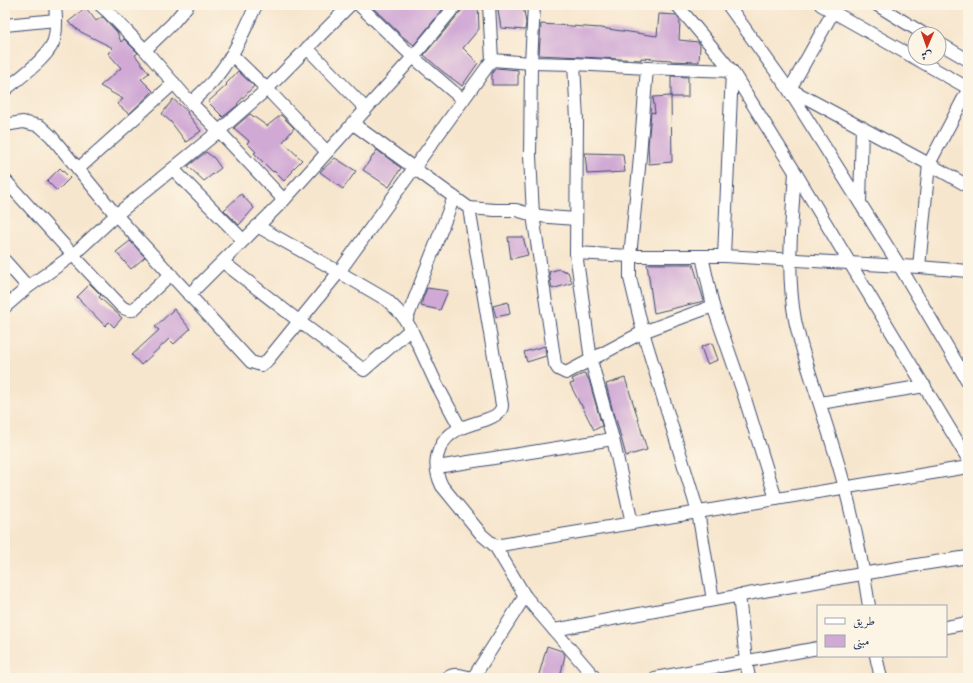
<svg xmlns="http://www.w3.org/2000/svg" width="973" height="683" font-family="'Gentium Book Plus',Amiri,serif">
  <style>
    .building { fill: #d0a9d5 }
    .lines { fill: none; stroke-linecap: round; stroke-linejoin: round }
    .street-casing { stroke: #3c4a6f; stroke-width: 14 }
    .street { stroke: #fff; stroke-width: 12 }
  </style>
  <rect width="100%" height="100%" fill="#fcf5e5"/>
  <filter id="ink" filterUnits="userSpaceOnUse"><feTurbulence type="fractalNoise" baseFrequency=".025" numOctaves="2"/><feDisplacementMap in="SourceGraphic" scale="8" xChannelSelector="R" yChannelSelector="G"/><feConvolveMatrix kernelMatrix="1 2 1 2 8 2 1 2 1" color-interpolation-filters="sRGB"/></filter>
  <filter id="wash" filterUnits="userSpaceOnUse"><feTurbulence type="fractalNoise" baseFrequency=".012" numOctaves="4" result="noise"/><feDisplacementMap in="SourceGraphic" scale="16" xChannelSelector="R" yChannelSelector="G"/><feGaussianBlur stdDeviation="0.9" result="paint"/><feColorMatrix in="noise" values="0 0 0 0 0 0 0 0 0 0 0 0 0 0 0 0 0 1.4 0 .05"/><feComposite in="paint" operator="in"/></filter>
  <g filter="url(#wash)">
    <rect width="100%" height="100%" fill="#f7e6ce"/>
    <g id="blocks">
      <g class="building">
        <polygon points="370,5 446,5 414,45 403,37"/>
        <polygon points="463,5 478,5 479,29 463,48 478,63 462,86 442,71 424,55 462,10"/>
        <polygon points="497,5 523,5 526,23 525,30 501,28"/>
        <polygon points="86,8 96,21 102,17 103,17 117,32 121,42 124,39 138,53 135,55 149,73 141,79 153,91 129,114 117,104 123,99 100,86 121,68 108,53 113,48 81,32 68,22"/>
        <polygon points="659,14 676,15 680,21 679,40 698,42 700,45 699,62 671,61 671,60 641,58 641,60 539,55 541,24 601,28 657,36"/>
        <polygon points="496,68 518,70 518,85 492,85 492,73"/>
        <polygon points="238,71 254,86 237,104 238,105 223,117 208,102 227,85 226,84"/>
        <polygon points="671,76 688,77 688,97 671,97"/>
        <polygon points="671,96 672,162 649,164 648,145 651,112 655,113 653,97"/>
        <polygon points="173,99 188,112 187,113 201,131 186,142 171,122 162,114"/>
        <polygon points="250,114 267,126 281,115 294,128 283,142 302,160 292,170 293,171 284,181 274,171 273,172 254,153 256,152 247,143 249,141 234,128"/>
        <polygon points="377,150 401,168 389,187 363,170"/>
        <polygon points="206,152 214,158 221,168 204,181 188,166"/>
        <polygon points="585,153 623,154 625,172 587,174"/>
        <polygon points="335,158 356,171 343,189 320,172"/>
        <polygon points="60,168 70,178 57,191 47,181"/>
        <polygon points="241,194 254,208 239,225 224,210"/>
        <polygon points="508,237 523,237 528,255 511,259"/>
        <polygon points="130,241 145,257 131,269 116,252"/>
        <polygon points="647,264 693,264 704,301 654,313"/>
        <polygon points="559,269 568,272 572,283 552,289 549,272"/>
        <polygon points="90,284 101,295 99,297 122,318 114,327 109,322 105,326 77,297"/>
        <polygon points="427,288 448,291 440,310 421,306 423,298"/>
        <polygon points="508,302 510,314 496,317 493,306"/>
        <polygon points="174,309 190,329 174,344 169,339 141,365 132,355 159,330 155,327"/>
        <polygon points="712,343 718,360 707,364 701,347"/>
        <polygon points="545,346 546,356 527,362 524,352"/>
        <polygon points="585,373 589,380 602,426 594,430 581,404 580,404 570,384 574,383 572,379"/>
        <polygon points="625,378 636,412 647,450 626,456 616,419 615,420 606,384"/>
        <polygon points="547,646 562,651 565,655 560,678 538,678"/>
      </g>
    </g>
  </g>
  <g filter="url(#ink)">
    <use href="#blocks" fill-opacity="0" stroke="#3c4a6f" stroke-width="1"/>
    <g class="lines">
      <defs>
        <g id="street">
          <polyline points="100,5 108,12 145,50 191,103 219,131 284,200"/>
          <polyline points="359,5 413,57 463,100"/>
          <polyline points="534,5 531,63 530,156 533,215 555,364 558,369 566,373 643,332 713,306"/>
          <polyline points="677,5 732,71 795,172 968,459"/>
          <polyline points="728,5 787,87 899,265 968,382"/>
          <polyline points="821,5 968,88"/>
          <polyline points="877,5 924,34"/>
          <polyline points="5,25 56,20"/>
          <polyline points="939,43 968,60"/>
          <polyline points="307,48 366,109"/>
          <polyline points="145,50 172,24 188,5"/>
          <polyline points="232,55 267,89 327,152"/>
          <polyline points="492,60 531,63 574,64 647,68"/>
          <polyline points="574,64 577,120 576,253 591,360 613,439 632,523"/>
          <polyline points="788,88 929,164 968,186"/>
          <polyline points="790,89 833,12"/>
          <path d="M5 90C19 78 53 55 55 36 57 26 56 15 55 5"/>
          <path d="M191 103C199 94 210 86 217 76 234 55 245 30 256 5"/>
          <path d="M352 123 469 208 502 405C502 407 502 409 500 411 497 416 490 418 485 420 466 426 449 429 440 448 434 461 436 474 442 486L482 535 495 546 525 596 595 678"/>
          <polyline points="5,125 23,122 40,126 51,136 116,215 251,362 261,365 266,362 339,272 492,60 489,5"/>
          <polyline points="78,169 174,83"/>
          <polyline points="173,169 243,240"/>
          <path d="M795 172C792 221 786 271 795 320 802 354 815 387 825 421 832 443 839 465 845 488 855 526 863 566 869 606"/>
          <path d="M5 180 73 255 122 307C126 309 128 311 133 310L171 274"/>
          <polyline points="860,203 862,127"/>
          <polyline points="469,208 495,210 516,210 533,215 549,217 576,219"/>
          <polyline points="257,226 339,272 387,300 402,315 411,329 435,381 460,428"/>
          <polyline points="576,253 630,256 724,256 919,267 968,271"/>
          <polyline points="702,256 713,306 742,389 776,499"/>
          <polyline points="5,261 28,287"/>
          <polyline points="223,262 300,322 364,370 411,329"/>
          <polyline points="919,267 929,164 968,90"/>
          <polyline points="189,295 284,200 413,57 456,5"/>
          <polyline points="5,307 28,287 73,255 116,215 219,131 267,89 350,5"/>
          <polyline points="406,321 454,197"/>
          <polyline points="820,403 925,386"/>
          <polyline points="437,467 613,439"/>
          <polyline points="495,546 968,467"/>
          <polyline points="739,595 746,661 749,678"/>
          <polyline points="713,600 698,512 643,332 630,278 630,256 639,168 647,68 732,71 724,256"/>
          <polyline points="946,627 968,623"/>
          <path d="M554 630C692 604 829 578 968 557"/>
          <polyline points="876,656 881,678"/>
          <path d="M447 678C456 672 462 676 471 678"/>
          <polyline points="473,678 525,596"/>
          <polyline points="655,678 818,648"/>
        </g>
      </defs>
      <use href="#street" class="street-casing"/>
      <use href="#street" class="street"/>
    </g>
  </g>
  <rect width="973" height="683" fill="none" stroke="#fcf5e5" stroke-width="20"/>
  <rect x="817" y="605" width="130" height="52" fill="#fcf5e5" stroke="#a2a6af"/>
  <rect x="825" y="618" width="20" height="6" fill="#ffffff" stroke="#a2a6af"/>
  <text x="853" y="625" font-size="12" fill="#1b2f5e">طريق</text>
  <rect x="825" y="635" width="20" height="12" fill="#d0a9d5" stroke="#a2a6af"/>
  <text x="853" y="645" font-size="12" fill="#1b2f5e">مبنى</text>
  <g transform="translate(927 46) rotate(182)"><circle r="19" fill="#fcf5e5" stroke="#a2a6af"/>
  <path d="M0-3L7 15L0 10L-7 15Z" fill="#c8321e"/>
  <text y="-6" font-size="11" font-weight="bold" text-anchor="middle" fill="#1b2f5e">ش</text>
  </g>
</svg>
